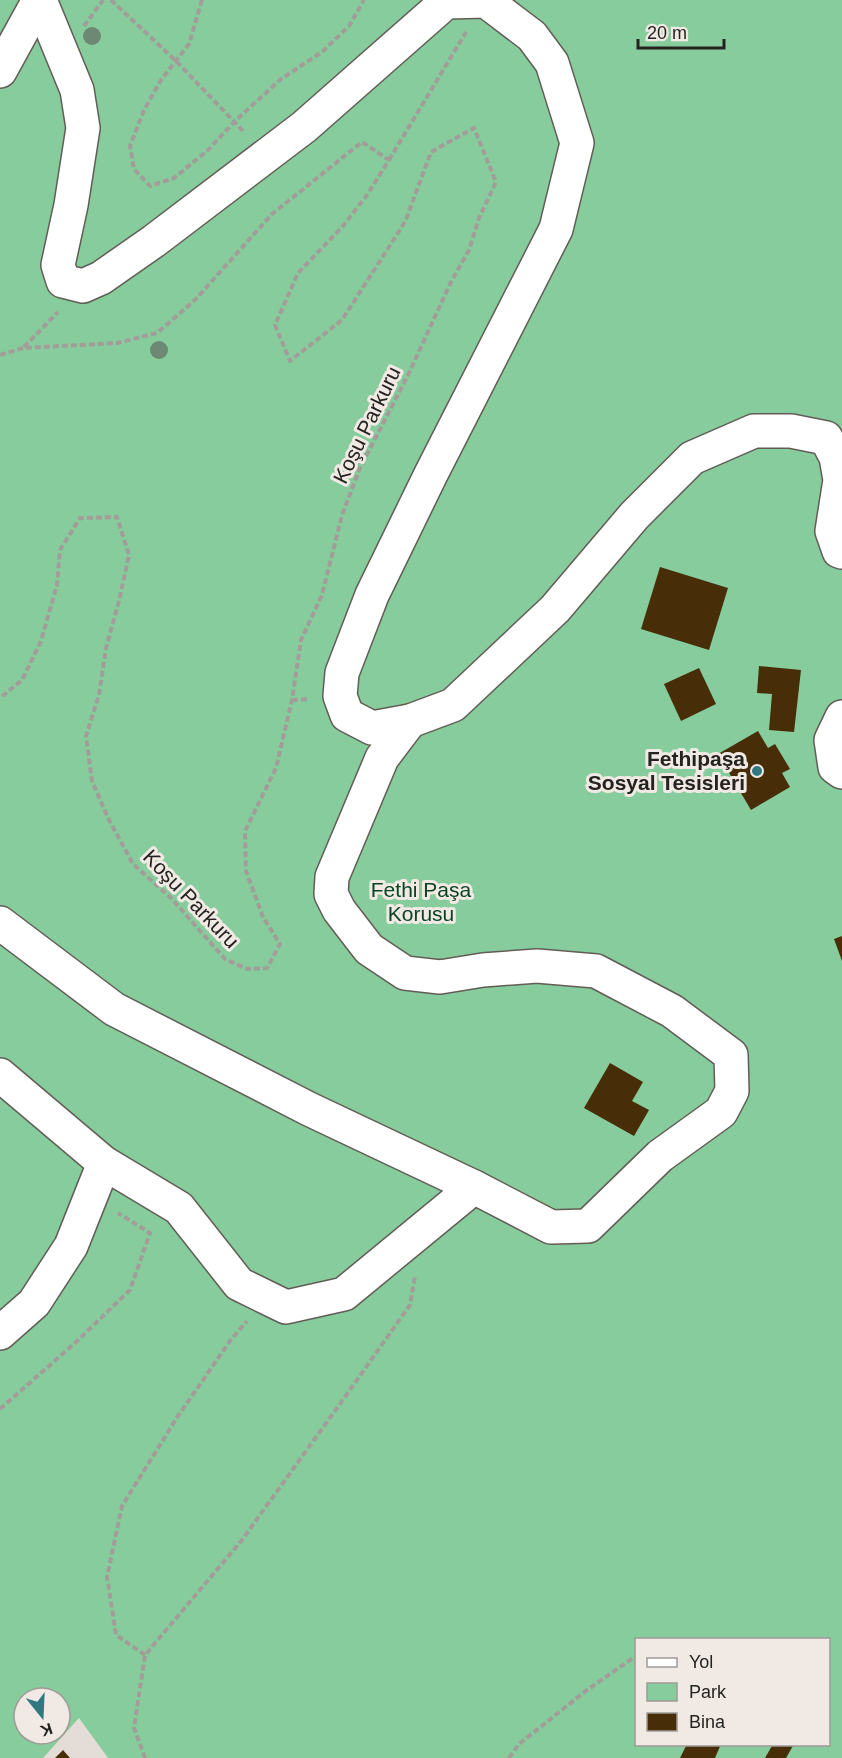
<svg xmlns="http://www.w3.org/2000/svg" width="842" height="1758" font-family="Arial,sans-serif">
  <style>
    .green { fill: #87cc9c; fill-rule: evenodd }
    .building { fill: #472d08 }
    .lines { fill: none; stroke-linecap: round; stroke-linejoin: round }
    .minor-casing { stroke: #625c56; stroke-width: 36 }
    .path { stroke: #a29d98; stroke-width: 4; stroke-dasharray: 6 3; stroke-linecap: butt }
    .minor { stroke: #fff; stroke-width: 33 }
    .tree { fill: #6d8974 }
    .poi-dot { fill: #307882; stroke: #f1eae4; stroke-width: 2 }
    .labels { text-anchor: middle; stroke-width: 6; stroke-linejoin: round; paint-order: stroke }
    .street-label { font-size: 21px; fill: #252320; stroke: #f1eae4 }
    .poi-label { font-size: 21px; font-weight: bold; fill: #252320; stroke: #f1eae4; text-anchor: end }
    .park-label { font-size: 21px; fill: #0b4423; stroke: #f1eae4 }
  </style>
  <rect width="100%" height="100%" fill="#e4ddd7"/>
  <path class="green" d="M0 0H842V1758H108L79 1718 43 1758H0ZM636 1640H828V1744H636ZM24 1698H60V1734H24Z"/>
  <g class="building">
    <polygon points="660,567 728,588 709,650 641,629"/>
    <polygon points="759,666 801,670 794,732 769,730 772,694 757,693"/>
    <polygon points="699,668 716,704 681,721 664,684"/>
    <polygon points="758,731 768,748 775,744 790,769 782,773 790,787 751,810 718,754"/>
    <polygon points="842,936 842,961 834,939"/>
    <polygon points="610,1063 643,1082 632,1101 649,1110 634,1136 584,1108"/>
    <polygon points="687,1744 721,1744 715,1758 680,1758"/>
    <polygon points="773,1744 794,1744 786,1758 765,1758"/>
    <polygon points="63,1750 70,1758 55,1758"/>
  </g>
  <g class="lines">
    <defs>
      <g id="minor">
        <polyline points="40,0 77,90 83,128 71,205 58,265 63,281 83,286 101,278 154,241 304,127 446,2 486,1 532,36 552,63 577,143 556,229 431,474 372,595 342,673 340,696 347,715 372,728 410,721 453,705 555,609 634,516 692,458 754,431 791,431 826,438 836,457 840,480 832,531 839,551 842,552"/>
        <polyline points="0,71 39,0"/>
        <polyline points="842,717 831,740 835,767 842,772"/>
        <polyline points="0,923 114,1009 309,1109 474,1187 551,1227 588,1226 660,1156 721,1112 732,1091 731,1055 672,1011 596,971 537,966 483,970 440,977 405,973 369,949 339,910 331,894 332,877 382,758 410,721"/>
        <polyline points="0,1075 104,1163 179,1208 239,1284 286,1307 344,1294 474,1187"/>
        <polyline points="0,1333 34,1303 71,1246 104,1163"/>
      </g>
    </defs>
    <use href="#minor" class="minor-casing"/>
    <g class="path">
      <polyline points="111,0 176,61 245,133"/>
      <polyline points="202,0 189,44 161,80 144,110 130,146 134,169 150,186 174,178 208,150 235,121 281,79 322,52 349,26 364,0"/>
      <polyline points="84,26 103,0"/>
      <polyline points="389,160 466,32"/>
      <polyline points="24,347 58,312"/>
      <polyline points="0,355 23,348 117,343 157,333 195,300 272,214 362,142 389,160 367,195 343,226 298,273 275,325 290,361 342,320 405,222 431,152 474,128 496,182 479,218 469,250 451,282 408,375 360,468 342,515 322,595 301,640 292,700 276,768 245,831 246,871 263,917 280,944 267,968 247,969 225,959 171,898 133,864 108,818 92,781 86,736 99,695 106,648 119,601 129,555 117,517 80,518 60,550 57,585 41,641 22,680 0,698"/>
      <polyline points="292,700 310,699"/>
      <polyline points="0,1409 75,1343 130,1290 150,1233 118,1213"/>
      <polyline points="145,1655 116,1635 107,1577 122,1506 178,1416 230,1341 247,1321"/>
      <polyline points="145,1758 134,1728 145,1655 242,1540 347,1394 410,1305 415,1276"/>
      <polyline points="509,1758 519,1744 587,1690 636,1656"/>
    </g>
    <use href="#minor" class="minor"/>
  </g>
  <g class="tree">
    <circle cx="92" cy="36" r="9"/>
    <circle cx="159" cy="350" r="9"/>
  </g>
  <circle class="poi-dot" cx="757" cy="771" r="6"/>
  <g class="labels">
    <g class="street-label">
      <text transform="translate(367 425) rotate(-64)" y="7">Koşu Parkuru</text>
      <text transform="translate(191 899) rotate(46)" y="7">Koşu Parkuru</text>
    </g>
    <g class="poi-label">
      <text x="745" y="766">Fethipaşa<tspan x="745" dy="24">Sosyal Tesisleri</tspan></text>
    </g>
    <g class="park-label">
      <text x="421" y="897">Fethi Paşa<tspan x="421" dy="24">Korusu</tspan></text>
    </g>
  </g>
  <rect x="635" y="1638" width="195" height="108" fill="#f1eae4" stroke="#9f9a96" stroke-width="1.5"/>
  <rect x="647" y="1658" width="30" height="9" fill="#ffffff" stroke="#9f9a96" stroke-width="1.5"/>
  <text x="689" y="1668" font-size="18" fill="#252320">Yol</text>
  <rect x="647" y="1683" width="30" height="18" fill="#87cc9c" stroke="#9f9a96" stroke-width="1.5"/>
  <text x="689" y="1698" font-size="18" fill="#252320">Park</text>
  <rect x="647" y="1713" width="30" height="18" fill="#472d08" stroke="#9f9a96" stroke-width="1.5"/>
  <text x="689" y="1728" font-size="18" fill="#252320">Bina</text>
  <g transform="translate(42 1716) rotate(162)"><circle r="28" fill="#f1eae4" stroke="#9f9a96" stroke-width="1.5"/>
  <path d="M0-4.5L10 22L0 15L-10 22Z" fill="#307882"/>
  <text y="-9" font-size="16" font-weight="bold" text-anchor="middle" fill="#252320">K</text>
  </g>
  <path d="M638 39v9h86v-9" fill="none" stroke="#252320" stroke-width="3"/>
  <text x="647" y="39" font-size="18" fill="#252320" stroke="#f1eae4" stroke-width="4.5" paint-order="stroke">20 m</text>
</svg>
